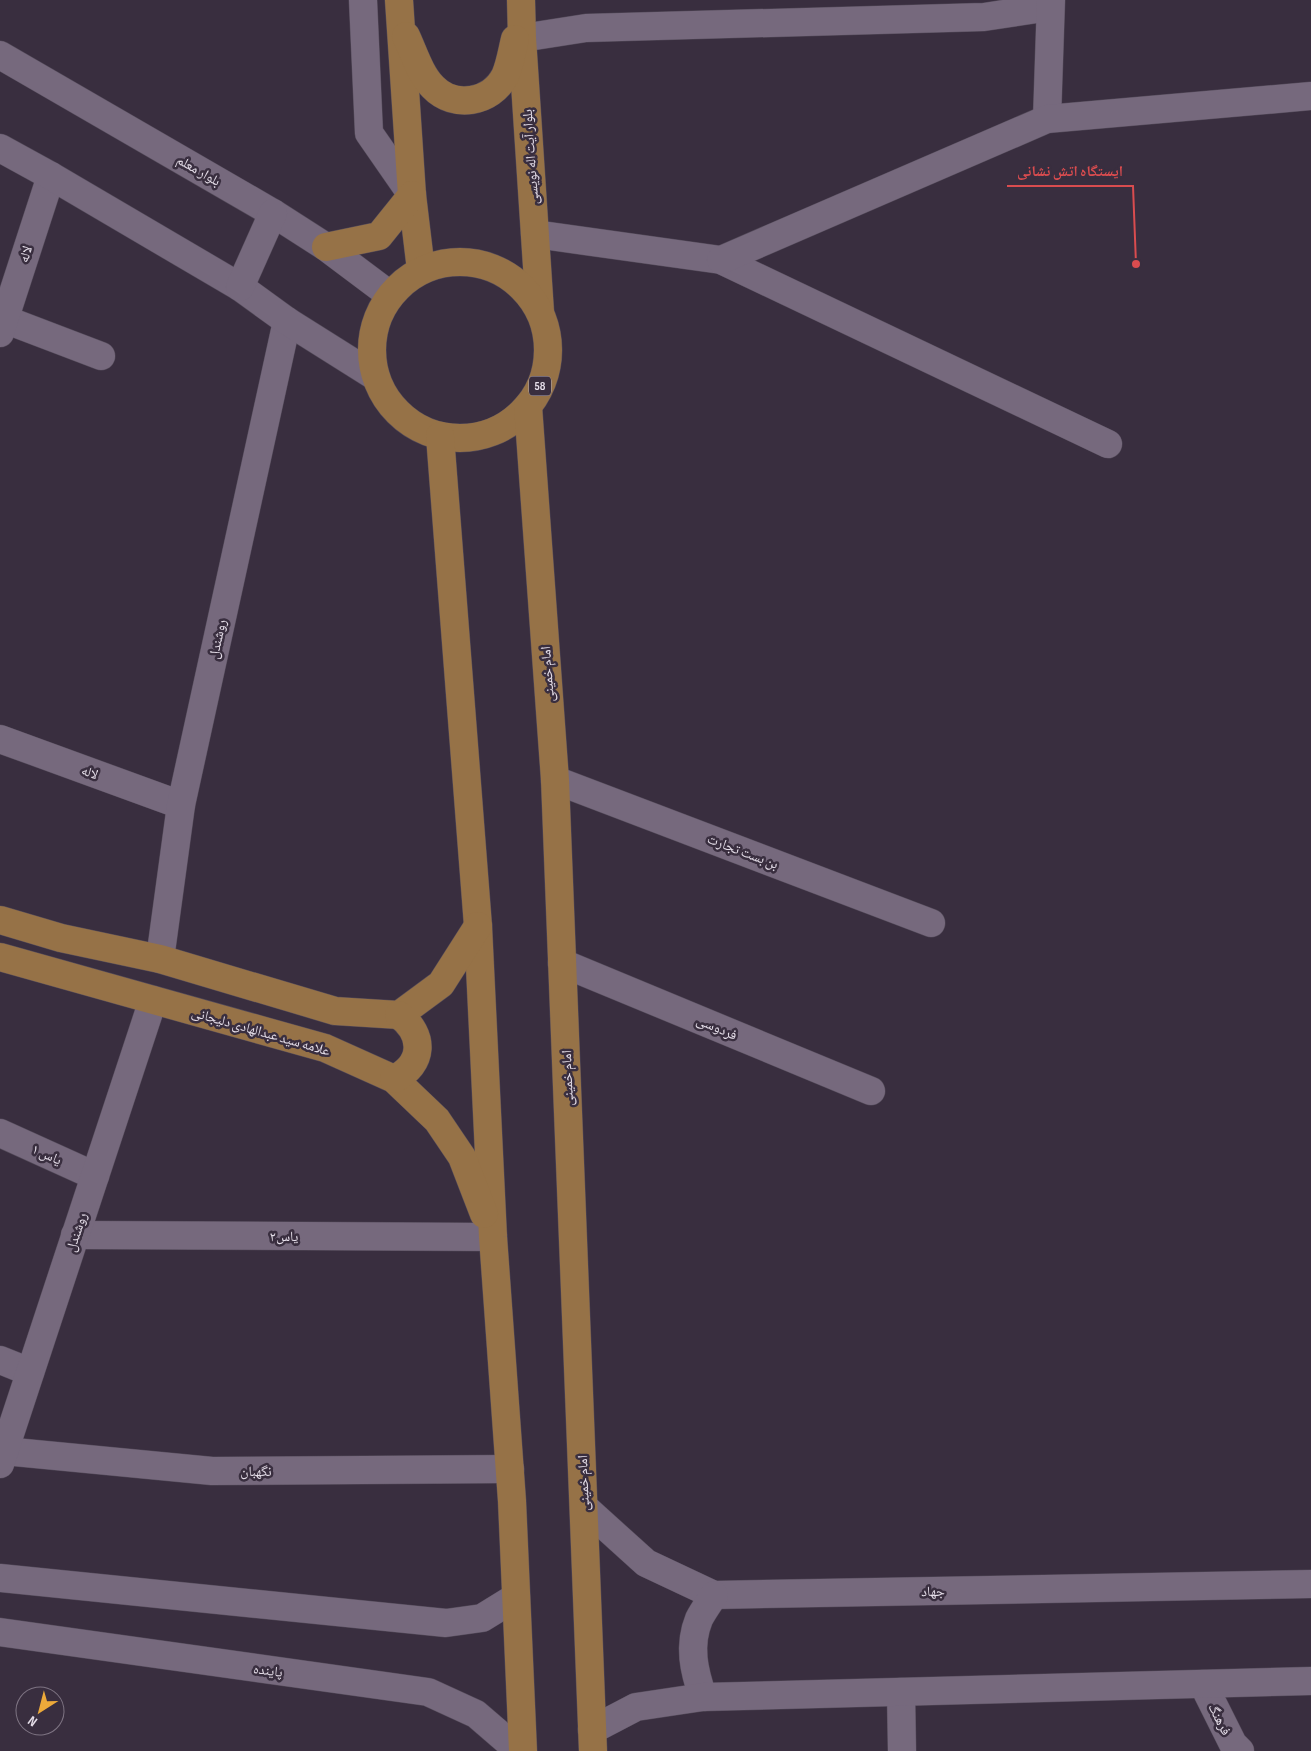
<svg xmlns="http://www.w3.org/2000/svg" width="1311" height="1751" font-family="'Sofia Sans Condensed','Noto Naskh Arabic',sans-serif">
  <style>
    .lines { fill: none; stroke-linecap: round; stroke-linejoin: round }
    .street-casing { stroke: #534a59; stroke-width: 29 }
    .secondary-casing { stroke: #534a59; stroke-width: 29 }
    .primary-casing { stroke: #534a59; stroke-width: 29 }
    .street { stroke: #76697d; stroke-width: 28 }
    .secondary { stroke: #76697d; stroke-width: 28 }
    .primary { stroke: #967247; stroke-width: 28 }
    .labels { text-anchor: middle; stroke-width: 5; stroke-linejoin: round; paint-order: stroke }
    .shield { fill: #392e3f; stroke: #b1a9b6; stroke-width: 1 }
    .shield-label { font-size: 12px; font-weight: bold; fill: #e5dee9 }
    .street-label { font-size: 14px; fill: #e5dee9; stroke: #392e3f }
    .leader { fill: none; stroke: #d94c4f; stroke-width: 2 }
    .callout-dot { fill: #d94c4f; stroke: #392e3f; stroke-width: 2 }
    .callout-label { font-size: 15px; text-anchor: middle; font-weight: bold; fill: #d94c4f; stroke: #392e3f; stroke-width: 5; stroke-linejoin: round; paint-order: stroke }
  </style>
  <rect width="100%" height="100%" fill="#392e3f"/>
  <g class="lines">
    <defs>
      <g id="street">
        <polyline points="522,38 586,28 984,17 1050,7"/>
        <polyline points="1047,119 1051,0"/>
        <polyline points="535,234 721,260 1108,444"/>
        <polyline points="721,260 1047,119 1311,96"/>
        <polyline points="4,319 101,356"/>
        <polyline points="0,333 51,176"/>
        <polyline points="0,739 181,805"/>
        <polyline points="555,780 931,923"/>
        <polyline points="160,959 181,805 287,321"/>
        <polyline points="562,963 871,1091"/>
        <polyline points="0,1133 95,1176"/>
        <polyline points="75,1235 493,1237"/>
        <polyline points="0,1360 30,1372"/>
        <polyline points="4,1451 212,1471 510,1469"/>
        <polyline points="1203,1684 1233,1744 1240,1751"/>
        <polyline points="901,1692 902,1751"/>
      </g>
      <g id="secondary">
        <polyline points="363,0 369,133 412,195"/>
        <polyline points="0,55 273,213 326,247 390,295"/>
        <polyline points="0,148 51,176 240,287 287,321 376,377"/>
        <polyline points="240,287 273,213"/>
        <polyline points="0,1464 153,1000"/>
        <polyline points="584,1507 646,1563 714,1595 1311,1584"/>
        <polyline points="0,1578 446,1623 482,1618 516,1597"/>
        <polyline points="0,1632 428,1692 476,1714 519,1751"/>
        <path d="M703 1697C694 1671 688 1646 699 1619 703 1611 709 1603 714 1595"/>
        <polyline points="592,1730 636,1707 703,1697 1311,1681"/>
      </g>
      <g id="primary">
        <polyline points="399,0 412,195 421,270"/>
        <polyline points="521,0 522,38 540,312"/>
        <path d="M406 36C414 53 420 74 433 87 454 109 491 103 505 76 510 65 512 51 515 39"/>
        <polyline points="326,247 379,236 412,195"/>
        <circle cx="460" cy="350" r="88"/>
        <polyline points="528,406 555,780 593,1751"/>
        <polyline points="440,436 478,926 493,1237 512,1501 523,1751"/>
        <polyline points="0,920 61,938 160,959 335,1011 399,1015 441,984 478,926"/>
        <polyline points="0,957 325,1048 394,1079 437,1120 462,1157 484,1214"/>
        <path d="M394 1079C424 1064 425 1035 399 1015"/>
      </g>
    </defs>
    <use href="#street" class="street-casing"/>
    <use href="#secondary" class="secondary-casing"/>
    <use href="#primary" class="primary-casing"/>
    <use href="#street" class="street"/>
    <use href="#secondary" class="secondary"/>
    <use href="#primary" class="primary"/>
  </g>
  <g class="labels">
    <rect class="shield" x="529" y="376.5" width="22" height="19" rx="4"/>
    <g class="shield-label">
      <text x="540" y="390">58</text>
    </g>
    <g class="street-label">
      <text transform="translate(530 157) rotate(-94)" y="5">بلوار آیت اله نویسی</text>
      <text transform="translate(199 170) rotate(30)" y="5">بلوار معلم</text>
      <text transform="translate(25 254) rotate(-72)" y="5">لاله</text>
      <text transform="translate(217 639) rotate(-78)" y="5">روشندل</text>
      <text transform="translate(547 674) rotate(-94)" y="5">امام خمینی</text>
      <text transform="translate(90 772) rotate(20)" y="5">لاله</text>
      <text transform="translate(743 851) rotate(21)" y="5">بن بست تجارت</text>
      <text transform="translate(717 1027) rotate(23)" y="5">فردوسی</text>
      <text transform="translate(261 1031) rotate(16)" y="5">علامه سید عبدالهادی دلیجانی</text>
      <text transform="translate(567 1078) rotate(-92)" y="5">امام خمینی</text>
      <text transform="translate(47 1154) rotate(24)" y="5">یاس ۱</text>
      <text transform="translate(76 1232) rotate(-72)" y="5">روشندل</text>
      <text x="284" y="1241">یاس۲</text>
      <text x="256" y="1476">نگهبان</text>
      <text transform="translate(583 1483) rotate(-92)" y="5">امام خمینی</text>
      <text transform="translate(933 1591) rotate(-1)" y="5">جهاد</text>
      <text transform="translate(268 1670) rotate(8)" y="5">پاینده</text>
      <text transform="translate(1220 1719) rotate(63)" y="5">فرهنگ</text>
    </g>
  </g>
  <path class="leader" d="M1136 264L1133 186H1007"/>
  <circle class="callout-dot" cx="1136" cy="264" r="5"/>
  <g class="callout-label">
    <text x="1070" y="176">ایستگاه اتش نشانی</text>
  </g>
  <g transform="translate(40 1711) rotate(216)"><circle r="24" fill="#392e3f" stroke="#7e7483"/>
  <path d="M0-4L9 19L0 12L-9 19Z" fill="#eca93a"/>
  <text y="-8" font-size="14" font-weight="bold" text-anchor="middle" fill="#e5dee9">N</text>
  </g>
</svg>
